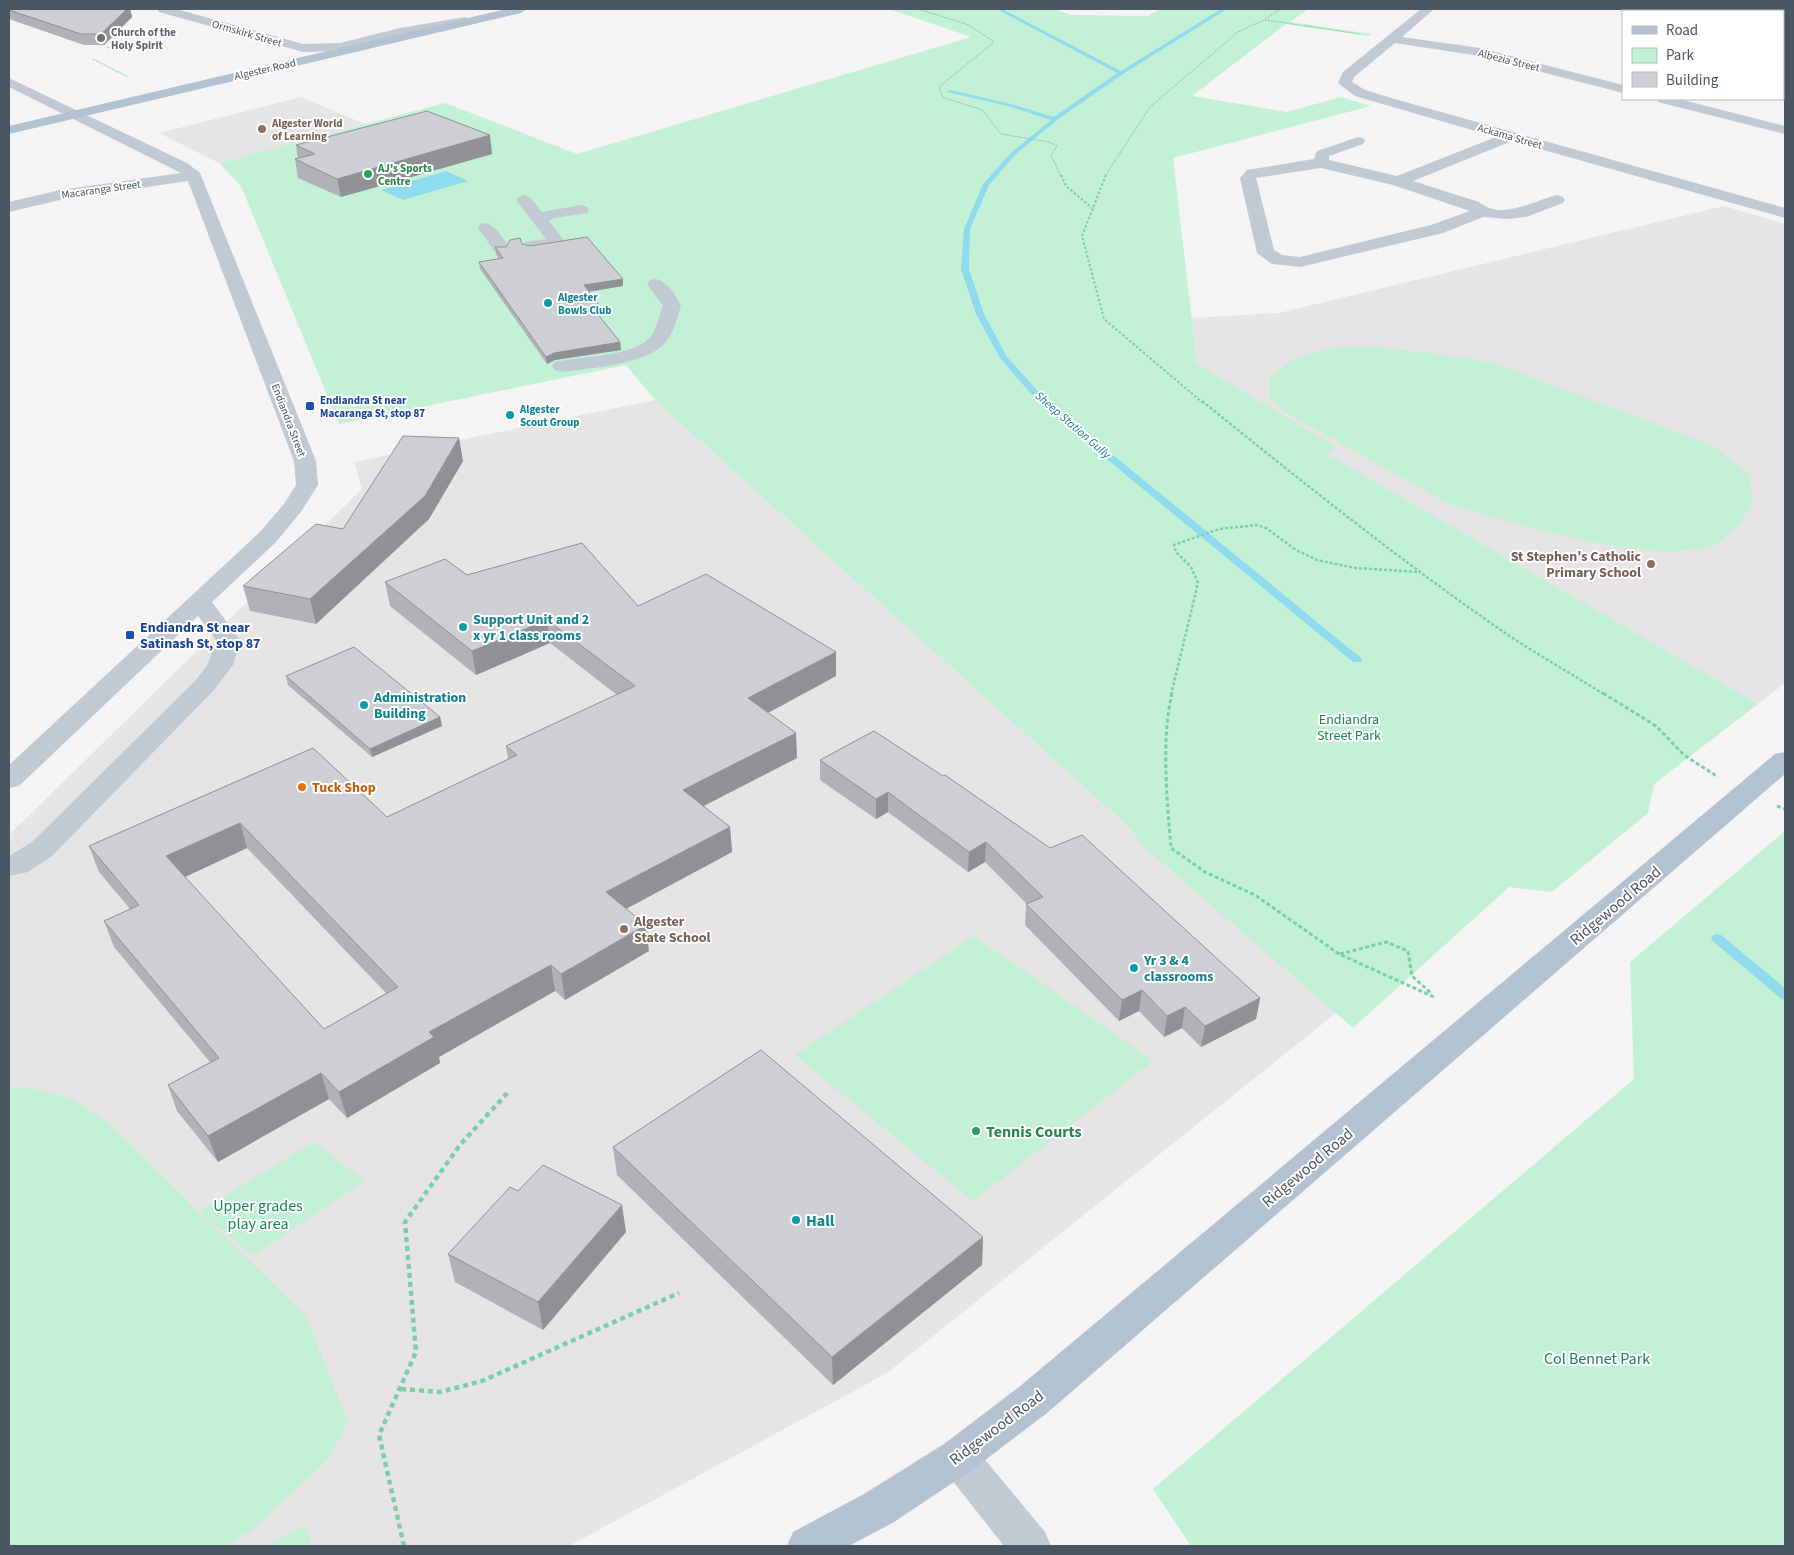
<svg xmlns="http://www.w3.org/2000/svg" width="1794" height="1555" font-family="'Source Sans 3',sans-serif">
  <style>
    .education { fill: #e6e4e5 }
    .green { fill: #c3f1d5 }
    .water { fill: #90daee }
    .lines { fill: none; stroke-linecap: round; stroke-linejoin: round }
    .stream { fill: #90daee; fill-rule: evenodd }
    .path-far4 { stroke: #7ad0a6; stroke-width: 1; stroke-dasharray: 2 1; stroke-linecap: butt }
    .path-far3 { stroke: #7ad0a6; stroke-width: 2; stroke-dasharray: 2.5 2; stroke-linecap: butt }
    .path-far2 { stroke: #7ad0a6; stroke-width: 2.5; stroke-dasharray: 3 2; stroke-linecap: butt }
    .path-far1 { stroke: #7ad0a6; stroke-width: 3; stroke-dasharray: 4 2.5; stroke-linecap: butt }
    .path { stroke: #7ad0a6; stroke-width: 4.5; stroke-dasharray: 5 4; stroke-linecap: butt }
    .minor { fill: #c1cad2; fill-rule: evenodd }
    .major { fill: #b3c2d1; fill-rule: evenodd }
    .wall { fill: #b0b2b7; fill-rule: evenodd }
    .shaded-wall { fill: #909195 }
    .building { fill: #cdcfd5; stroke: #909195; fill-rule: evenodd }
    .worship-dot { fill: #6b7280; stroke: #fff; stroke-width: 2 }
    .education-dot { fill: #8d6e63; stroke: #fff; stroke-width: 2 }
    .leisure-dot { fill: #2e9e5b; stroke: #fff; stroke-width: 2 }
    .culture-dot { fill: #0f9aa8; stroke: #fff; stroke-width: 2 }
    .transit-dot { fill: #1a4fb4; stroke: #fff; stroke-width: 2 }
    .food-dot { fill: #e8710a; stroke: #fff; stroke-width: 2 }
    .labels { text-anchor: middle; stroke-width: 4; stroke-linejoin: round; paint-order: stroke }
    .far-worship-label { font-size: 11px; font-weight: bold; fill: #5b616d; stroke: #fff; text-anchor: start }
    .far-street-label { font-size: 11px; fill: #4a5661; stroke: #fff }
    .far-education-label { font-size: 11px; font-weight: bold; fill: #785e54; stroke: #fff; text-anchor: start }
    .far-leisure-label { font-size: 11px; font-weight: bold; fill: #27864d; stroke: #fff; text-anchor: start }
    .far-culture-label { font-size: 11px; font-weight: bold; fill: #0d838f; stroke: #fff; text-anchor: start }
    .far-transit-label { font-size: 11px; font-weight: bold; fill: #164399; stroke: #fff; text-anchor: start }
    .far-water-label { font-size: 12px; font-style: italic; fill: #0c7c9b; stroke: #fff }
    .education-label { font-size: 14px; font-weight: bold; fill: #785e54; stroke: #fff; text-anchor: end }
    .culture-label { font-size: 14px; font-weight: bold; fill: #0d838f; stroke: #fff; text-anchor: start }
    .transit-label { font-size: 14px; font-weight: bold; fill: #164399; stroke: #fff; text-anchor: start }
    .park-label { font-size: 14px; fill: #17864f; stroke: #fff }
    .food-label { font-size: 14px; font-weight: bold; fill: #c56008; stroke: #fff; text-anchor: start }
    .near-street-label { font-size: 16px; fill: #4a5661; stroke: #fff }
    .near-leisure-label { font-size: 16px; font-weight: bold; fill: #27864d; stroke: #fff; text-anchor: start }
    .near-park-label { font-size: 16px; fill: #17864f; stroke: #fff }
    .near-culture-label { font-size: 16px; font-weight: bold; fill: #0d838f; stroke: #fff; text-anchor: start }
  </style>
  <rect width="100%" height="100%" fill="#f5f3f3"/>
  <g class="education">
    <polygon points="301,97 365,124 219,163 159,133"/>
    <polygon points="1724,206 1785,224 1785,683 1758,704 1324,453 1335,447 1197,364 1192,318 1279,313"/>
    <polygon points="655,400 1131,829 1143,845 1336,1013 887,1373 569,1546 9,1546 9,835 362,489 354,462"/>
  </g>
  <g class="green">
    <polygon points="889,9 1056,9 1070,15 1148,16 1160,9 1308,9 1290,22 1371,34 1368,36 1286,24 1192,96 1287,112 1341,97 1371,106 1173,158 1197,364 1336,447 1325,453 1758,704 1654,784 1648,813 1552,892 1509,887 1353,1028 1142,845 1131,829 655,400 626,365 339,424 241,186 219,163 445,103 577,154 971,37"/>
    <polygon points="1374,347 1431,353 1490,362 1713,446 1749,475 1752,500 1741,523 1713,547 1668,552 1611,546 1534,529 1449,504 1283,411 1270,398 1269,378 1292,360 1328,348"/>
    <polygon points="1785,831 1785,1546 1191,1546 1153,1489 1634,1079 1630,962"/>
    <polygon points="974,936 1153,1061 973,1201 795,1055"/>
    <polygon points="9,1088 30,1088 72,1099 108,1123 305,1315 348,1422 327,1460 253,1529 226,1546 9,1546"/>
    <polygon points="314,1142 365,1181 253,1256 200,1211"/>
    <polygon points="305,1526 312,1546 265,1546 304,1526"/>
  </g>
  <polygon class="water" points="446,171 468,181 403,200 381,190"/>
  <g class="lines">
    <g class="stream">
      <polygon points="997,9 1002,9 1121,71 1221,9 1227,9 1123,74 1057,120 1016,154 989,185 970,229 969,269 984,314 1007,357 1046,400 1361,658 1362,660 1361,662 1353,662 1040,404 1000,358 976,314 961,269 964,229 983,184 1012,152 1051,120 1008,106 947,92 950,90 1011,104 1054,117 1117,73"/>
      <polygon points="1717,934 1721,935 1785,988 1785,1000 1780,998 1713,941 1711,938 1713,935"/>
    </g>
    <g class="path-far4">
      <polyline points="918,9 969,25 994,42 939,87 942,97 982,110 1001,134 1049,142 1057,146 1051,155 1061,176"/>
      <polyline points="1265,20 1360,34"/>
      <polyline points="107,48 110,47"/>
      <polyline points="93,59 128,77"/>
      <polyline points="1105,176 1150,107 1238,32 1264,20 1280,9"/>
    </g>
    <g class="path-far3">
      <polyline points="1061,175 1066,186 1092,208"/>
      <polyline points="1106,175 1082,236 1104,319 1203,403"/>
    </g>
    <g class="path-far2">
      <path d="M1202 401C1301 481 1401 561 1505 633 1538 655 1572 674 1605 695"/>
      <polyline points="1171,695 1198,583 1191,567 1176,552 1174,545 1219,529 1257,525 1266,528 1296,550 1317,560 1355,568 1420,572"/>
    </g>
    <g class="path-far1">
      <path d="M1172 693C1161 740 1167 800 1171 848L1205 872 1255 895 1339 954 1434 997"/>
      <polyline points="1603,693 1656,726 1684,755 1718,777"/>
      <polyline points="1777,806 1785,809"/>
      <polyline points="1340,954 1386,942 1408,951 1412,976 1432,994"/>
    </g>
    <g class="path">
      <polyline points="401,1389 440,1392 482,1381 679,1293"/>
      <polyline points="404,1546 379,1435 416,1352 405,1222 460,1145 510,1090"/>
    </g>
    <g class="minor">
      <polygon points="157,9 176,9 303,44 340,43 400,28 465,17 471,21 465,25 400,36 340,51 303,52 159,12"/>
      <path d="M1421 9H1434L1402 37 1480 48 1623 85V93L1480 56 1395 43 1354 77 1352 82 1365 90 1391 98 1785 208V218L1512 141 1413 181 1479 202C1501 221 1533 201 1557 195L1563 197 1565 200 1563 203 1526 217 1507 219 1483 217 1443 233 1300 267 1272 264 1257 253 1240 178 1247 170 1314 159 1317 151 1358 137 1363 138 1365 141 1363 144 1329 156V160L1397 176 1496 137 1355 96 1338 83 1343 72ZM1321 168 1393 185 1470 211 1431 225 1300 257 1282 255 1274 250 1256 178Z"/>
      <polygon points="9,78 187,163 200,173 316,461 318,485 300,513 276,542 212,602 240,640 233,665 214,690 52,856 28,872 9,876 9,856 32,842 196,680 208,664 216,640 198,616 19,786 9,788 9,765 260,532 284,504 296,485 294,461 188,181 60,200 9,212 9,202 60,190 181,173 9,87"/>
      <polygon points="1656,99 1679,99 1785,126 1785,134 1658,102"/>
      <polygon points="524,195 530,197 542,212 581,205 587,207 589,210 587,213 554,218 549,221 565,242 563,246 531,251 525,250 523,246 525,242 546,239 516,200 518,197"/>
      <path d="M486 223C496 226 504 239 509 248L507 252H495L478 228 480 224Z"/>
      <path d="M656 279C669 282 675 295 681 306 677 318 674 332 666 342 647 365 590 368 562 372L555 370 552 366 555 362C580 356 637 357 652 335 657 327 659 315 663 306L647 284 650 280Z"/>
      <polygon points="958,1438 972,1444 1045,1532 1051,1546 1004,1546 944,1470 938,1457 944,1444"/>
    </g>
    <g class="major">
      <polygon points="506,9 527,9 521,13 9,134 9,126"/>
      <polygon points="1785,752 1785,774 1047,1413 972,1470 894,1522 849,1546 787,1546 793,1532 864,1494 944,1444 1019,1387 1775,754"/>
    </g>
  </g>
  <g class="wall">
    <polygon points="9,9 130,9 132,17 104,45 84,45 9,19"/>
    <polygon points="296,145 492,154 341,197 298,178 295,159 298,158"/>
    <polygon points="522,244 623,286 589,292 601,313 597,313 620,342 621,350 555,360 547,364 480,269 479,262 499,259 496,254 495,247 506,247"/>
    <polygon points="463,461 429,519 316,624 250,611 243,586 343,529"/>
    <path d="M467 575 638 606 836 676 768 713 797 758 703 806 730 827 732 852 626 909 649 951 565 1000 555 991 439 1057 440 1063 347 1118 329 1099 218 1162 177 1111 168 1085 210 1062 114 947 104 921 130 909 99 872 89 846 313 748 387 817 508 759 506 746 617 695 550 643 476 675 390 606 385 582ZM247 848 386 993 324 1029 185 877Z"/>
    <polygon points="286,676 440,717 442,726 372,757 288,685"/>
    <polygon points="874,731 1260,998 1256,1019 1201,1047 1182,1028 1164,1037 1139,1011 1119,1021 1025,925 1026,904 1027,904 985,862 968,872 888,812 876,819 820,780 820,760"/>
    <polygon points="613,1147 983,1237 982,1265 833,1385 617,1175"/>
    <polygon points="518,1191 626,1232 543,1330 455,1282 448,1254"/>
  </g>
  <g class="shaded-wall">
    <polygon points="127,9 130,9 132,17 104,45 101,34"/>
    <polygon points="490,135 492,154 341,197 337,179"/>
    <polygon points="623,279 623,286 585,292 584,285"/>
    <polygon points="600,306 601,313 593,314 592,307"/>
    <polygon points="620,342 621,350 555,360 547,364 546,357 554,353"/>
    <polygon points="459,438 463,461 429,519 316,624 310,599"/>
    <polygon points="547,620 550,643 476,675 472,651"/>
    <polygon points="836,652 836,676 749,723 748,698"/>
    <polygon points="440,717 442,726 372,757 370,749"/>
    <polygon points="796,733 797,758 686,815 683,790"/>
    <polygon points="888,792 888,812 876,819 876,799"/>
    <polygon points="240,823 247,848 174,882 166,856"/>
    <polygon points="730,827 732,852 609,918 606,892"/>
    <polygon points="986,842 985,862 968,872 969,852"/>
    <polygon points="646,925 649,951 565,1000 561,974"/>
    <polygon points="551,965 555,991 439,1057 440,1063 347,1118 339,1092 429,1032"/>
    <polygon points="1142,990 1139,1011 1119,1021 1122,1000"/>
    <polygon points="1260,998 1256,1019 1201,1047 1205,1026"/>
    <polygon points="1185,1007 1182,1028 1164,1037 1167,1016"/>
    <polygon points="321,1073 329,1099 218,1162 208,1136"/>
    <polygon points="622,1205 626,1232 543,1330 538,1302"/>
    <polygon points="983,1237 982,1265 833,1385 832,1357"/>
  </g>
  <g class="building">
    <polygon points="9,9 127,9 101,34 81,34 9,10"/>
    <polygon points="427,111 490,135 337,179 295,159 315,154 296,145"/>
    <polygon points="587,237 623,279 584,285 600,306 592,307 620,342 554,353 546,357 479,262 503,258 495,247 506,247 510,240 520,238 522,244 530,246"/>
    <polygon points="403,436 459,438 425,496 310,599 243,586 316,524 343,529"/>
    <path d="M582 543 638 606 706 574 836 652 748 698 796 733 683 790 730 827 606 892 646 925 561 974 551 965 429 1032 434 1037 339 1092 321 1073 208 1136 168 1085 219 1058 104 921 139 905 89 846 313 748 387 817 517 755 506 746 635 686 547 620 472 651 385 582 445 559 467 575ZM240 823 398 987 324 1029 166 856Z"/>
    <polygon points="354,647 440,717 370,749 286,676"/>
    <polygon points="874,731 943,776 945,775 1050,848 1082,835 1260,998 1205,1026 1185,1007 1167,1016 1142,990 1122,1000 1026,904 1043,897 986,842 969,852 888,792 876,799 820,760"/>
    <polygon points="761,1050 983,1237 832,1357 613,1147"/>
    <polygon points="543,1165 622,1205 538,1302 448,1254 510,1187 518,1191"/>
  </g>
  <circle class="worship-dot" cx="101" cy="38" r="5"/>
  <g class="education-dot">
    <circle cx="262" cy="129" r="5"/>
    <circle cx="1651" cy="564" r="5"/>
    <circle cx="624" cy="929" r="5"/>
  </g>
  <g class="leisure-dot">
    <circle cx="368" cy="174" r="5"/>
    <circle cx="976" cy="1131" r="5"/>
  </g>
  <g class="culture-dot">
    <circle cx="548" cy="303" r="5"/>
    <circle cx="510" cy="415" r="5"/>
    <circle cx="463" cy="627" r="5"/>
    <circle cx="364" cy="705" r="5"/>
    <circle cx="1134" cy="968" r="5"/>
    <circle cx="796" cy="1220" r="5"/>
  </g>
  <g class="transit-dot">
    <rect x="305" y="401" width="10" height="10" rx="2.5"/>
    <rect x="125" y="630" width="10" height="10" rx="2.5"/>
  </g>
  <circle class="food-dot" cx="302" cy="787" r="5"/>
  <g class="labels">
    <g class="far-worship-label">
      <text x="111" y="36">Church of the<tspan x="111" dy="13">Holy Spirit</tspan></text>
    </g>
    <g class="far-street-label">
      <text transform="translate(247 33) rotate(16)" y="4">Ormskirk Street</text>
      <text transform="translate(1509 60) rotate(14)" y="4">Albezia Street</text>
      <text transform="translate(265 69) rotate(-13)" y="4">Algester Road</text>
      <text transform="translate(1510 136) rotate(16)" y="4">Ackama Street</text>
      <text transform="translate(101 189) rotate(-8)" y="4">Macaranga Street</text>
      <text transform="translate(289 420) rotate(69)" y="4">Endiandra Street</text>
    </g>
    <g class="far-education-label">
      <text x="272" y="127">Algester World<tspan x="272" dy="13">of Learning</tspan></text>
    </g>
    <g class="far-leisure-label">
      <text x="378" y="172">AJ's Sports<tspan x="378" dy="13">Centre</tspan></text>
    </g>
    <g class="far-culture-label">
      <text x="558" y="301">Algester<tspan x="558" dy="13">Bowls Club</tspan></text>
      <text x="520" y="413">Algester<tspan x="520" dy="13">Scout Group</tspan></text>
    </g>
    <g class="far-transit-label">
      <text x="320" y="404">Endiandra St near<tspan x="320" dy="13">Macaranga St, stop 87</tspan></text>
    </g>
    <g class="far-water-label">
      <text transform="translate(1073 425) rotate(41)" y="4">Sheep Station Gully</text>
    </g>
    <g class="education-label">
      <text x="1641" y="561">St Stephen's Catholic<tspan x="1641" dy="16">Primary School</tspan></text>
      <text x="634" y="926" text-anchor="start">Algester<tspan x="634" dy="16">State School</tspan></text>
    </g>
    <g class="culture-label">
      <text x="473" y="624">Support Unit and 2<tspan x="473" dy="16">x yr 1 class rooms</tspan></text>
      <text x="374" y="702">Administration<tspan x="374" dy="16">Building</tspan></text>
      <text x="1144" y="965">Yr 3 &amp; 4<tspan x="1144" dy="16">classrooms</tspan></text>
    </g>
    <g class="transit-label">
      <text x="140" y="632">Endiandra St near<tspan x="140" dy="16">Satinash St, stop 87</tspan></text>
    </g>
    <g class="park-label">
      <text x="1349" y="724">Endiandra<tspan x="1349" dy="16">Street Park</tspan></text>
    </g>
    <g class="food-label">
      <text x="312" y="792">Tuck Shop</text>
    </g>
    <g class="near-street-label">
      <text transform="translate(1615 905) rotate(-40)" y="6">Ridgewood Road</text>
      <text transform="translate(1307 1167) rotate(-40)" y="6">Ridgewood Road</text>
      <text transform="translate(996 1427) rotate(-37)" y="6">Ridgewood Road</text>
    </g>
    <g class="near-leisure-label">
      <text x="986" y="1137">Tennis Courts</text>
    </g>
    <g class="near-park-label">
      <text x="258" y="1211">Upper grades<tspan x="258" dy="18">play area</tspan></text>
      <text x="1597" y="1364">Col Bennet Park</text>
    </g>
    <g class="near-culture-label">
      <text x="806" y="1226">Hall</text>
    </g>
  </g>
  <rect width="1794" height="1555" fill="none" stroke="#4a5661" stroke-width="20"/>
  <rect x="1622" y="10" width="162" height="90" fill="#ffffff" stroke="#b7bbc0"/>
  <rect x="1632" y="26" width="25" height="8" fill="#b3c2d1" stroke="#b7bbc0"/>
  <text x="1666" y="35" font-size="15" fill="#4a5661">Road</text>
  <rect x="1632" y="48" width="25" height="15" fill="#c3f1d5" stroke="#b7bbc0"/>
  <text x="1666" y="60" font-size="15" fill="#4a5661">Park</text>
  <rect x="1632" y="72" width="25" height="15" fill="#cdcfd5" stroke="#b7bbc0"/>
  <text x="1666" y="85" font-size="15" fill="#4a5661">Building</text>
</svg>
